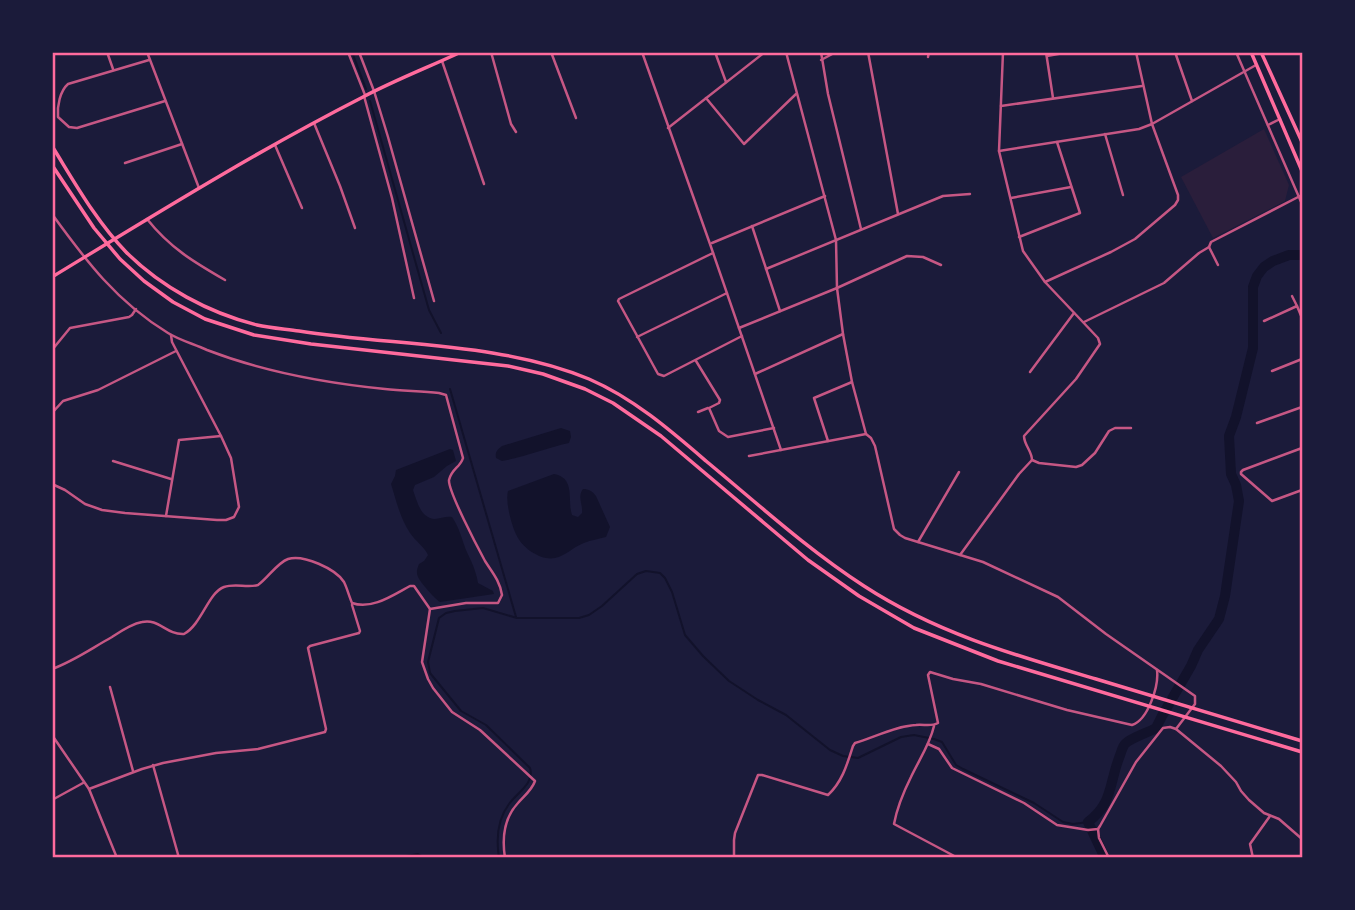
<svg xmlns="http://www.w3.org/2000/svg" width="1355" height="910" font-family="'Noto Sans',sans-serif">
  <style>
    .green { fill: #2a1e3b }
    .water { fill: #12122b }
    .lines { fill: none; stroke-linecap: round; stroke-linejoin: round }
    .stream { stroke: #12122b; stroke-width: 2 }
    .river { stroke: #12122b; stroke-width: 10 }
    .minor { stroke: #c65784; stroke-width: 2.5 }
    .tertiary { stroke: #c65784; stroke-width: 2.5 }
    .secondary { stroke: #ff6b9d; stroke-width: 3.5 }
    .trunk { stroke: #ff6b9d; stroke-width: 3.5 }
    .neatline { fill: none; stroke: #ff6b9d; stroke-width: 2.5 }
  </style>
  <rect width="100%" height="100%" fill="#1b1b3a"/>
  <polygon class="green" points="1264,129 1289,185 1285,201 1213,238 1181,177"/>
  <g class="water">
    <path d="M561 428 570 431 571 437 569 443C546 448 525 457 502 461L496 458C495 452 497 450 502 446Z"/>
    <path d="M450 449 453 450 456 461 447 466 434 477 415 485 413 490C417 501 420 517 434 519 441 519 445 516 452 517 460 529 461 537 466 550 471 561 476 570 478 583L493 591 494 594 440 602C434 598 421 583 418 577 416 572 417 569 419 564L424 561 428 555C424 546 415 541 410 533 400 518 396 500 391 484L395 476 396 470Z"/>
    <path d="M554 474C576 478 567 500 572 515L578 517 582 513C583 504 577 497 583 489 589 489 592 491 596 496L610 527 606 537C599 539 591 540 584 543 575 546 565 556 555 558 542 561 524 549 518 538 512 528 505 502 508 491Z"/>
  </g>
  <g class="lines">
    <g class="stream">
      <polyline points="352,52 366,89"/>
      <polyline points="370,101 429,310 441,333"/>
      <polyline points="450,389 516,617"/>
      <polyline points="395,858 418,854 425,858"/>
      <path d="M499 858C496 839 497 820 509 804 517 793 535 783 530 768L486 725 461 711 430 673 428 662 439 618 446 613 455 611 483 608 517 618H579L589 615 602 606 637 574 646 571 660 573 665 578 672 592 685 635 703 656 729 681 758 700 786 715 830 750 843 756 858 758 901 737 914 735 934 739 942 742 956 765 963 769 1034 803 1063 822 1073 824 1088 822"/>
    </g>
    <path class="river" d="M1105 858 1088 822C1113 803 1109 784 1119 758 1121 754 1122 746 1126 743 1131 738 1149 732 1156 728L1162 716 1191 666 1198 650 1219 619 1225 596 1239 501 1236 485 1231 474 1229 436 1236 417 1253 348V287L1257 276 1264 267 1273 261 1289 255H1302"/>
    <g class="minor">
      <polyline points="107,52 113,69"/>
      <polyline points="147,52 199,188"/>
      <polyline points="348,52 365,95"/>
      <polyline points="359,52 374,91 388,137 434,301"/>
      <polyline points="491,52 511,124 516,132"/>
      <polyline points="551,52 576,118"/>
      <polyline points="642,52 710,244 781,450"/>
      <polyline points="715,52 726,82"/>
      <polyline points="786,52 836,240 837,288 843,334 852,382 866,434 871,438 875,446 894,529 900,535 905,538 983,562 1058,597 1106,634 1195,696 1195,704 1176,729"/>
      <polyline points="821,52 828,94 861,229"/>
      <polyline points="868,52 898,214"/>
      <polyline points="1046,52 1053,98"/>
      <polyline points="1175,52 1192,101"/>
      <polyline points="1236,52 1302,204"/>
      <polyline points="1047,56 1069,52"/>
      <polyline points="928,57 929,52"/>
      <path d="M149 60 68 84C60 91 57 106 58 117L69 127 77 128 165 101"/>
      <polyline points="821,60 836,52"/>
      <polyline points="442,61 484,184"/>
      <polyline points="364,96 392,198 414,298"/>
      <polyline points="706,98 744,144 796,94"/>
      <polyline points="1001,106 1142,86"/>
      <polyline points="314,123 340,186 355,228"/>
      <polyline points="1268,125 1280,119"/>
      <polyline points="668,128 765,52"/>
      <polyline points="1105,134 1123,195"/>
      <polyline points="275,145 302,208"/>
      <polyline points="999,151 1139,129 1152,124 1256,65"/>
      <polyline points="125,163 182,144"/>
      <polyline points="1011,198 1071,187"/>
      <path d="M52 214C86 261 117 302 168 333 179 340 194 344 207 350 264 372 325 383 385 389 403 391 421 391 439 393L446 395 463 458C460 468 452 468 449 480 448 491 478 548 485 561 492 572 500 581 502 595L498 603H466L430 609"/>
      <path d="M147 219C170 248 194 262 225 280"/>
      <polyline points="752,226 780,311"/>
      <polyline points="1019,237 1080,213 1057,142"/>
      <polyline points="712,243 825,196"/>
      <polyline points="713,253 619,299 618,301 658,374 664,376 742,336"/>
      <polyline points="1218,265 1209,247 1211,242 1302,195"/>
      <polyline points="766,269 943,196 970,194"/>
      <polyline points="1045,282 1111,252 1135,239 1175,205 1178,200 1178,195 1152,124 1136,52"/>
      <polyline points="1292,296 1297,306"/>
      <polyline points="1264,321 1297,306 1302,318"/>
      <polyline points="1084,322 1164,283 1199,253 1209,247"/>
      <polyline points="739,328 837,288 907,256 923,257 941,265"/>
      <polyline points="637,337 727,293"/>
      <polyline points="52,350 70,328 129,317 132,315 136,309"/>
      <polyline points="696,361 720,400 719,403 709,408 719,431 728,437 774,428"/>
      <polyline points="1272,371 1302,359"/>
      <polyline points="1030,372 1074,313"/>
      <polyline points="755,374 843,334"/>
      <polyline points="698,412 708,408"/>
      <polyline points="52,413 63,401 98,390 176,351"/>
      <polyline points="1257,423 1302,407"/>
      <polyline points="828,441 814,398 852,382"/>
      <polyline points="1302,448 1243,470 1241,472 1241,474 1272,501 1302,490"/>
      <polyline points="749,456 866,434"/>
      <polyline points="1032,460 1039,463 1076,467 1082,465 1095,453 1109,431 1115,428 1131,428"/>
      <polyline points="113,461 171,479"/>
      <polyline points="52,484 65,490 85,504 102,510 125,513 217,520 226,520 234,517 239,507 231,458 221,436 172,342 171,335"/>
      <polyline points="166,516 179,440 221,436"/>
      <polyline points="918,542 959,472"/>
      <path d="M960 555 1019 474 1032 460C1032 451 1024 445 1024 436L1076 379 1100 344 1098 338 1045 282 1023 251 999 151 1003 52"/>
      <path d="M52 669C74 661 92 648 112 637 121 631 131 624 142 622 159 618 166 635 184 634 202 624 208 593 224 587 235 583 247 588 258 585 268 578 277 563 288 559 303 554 336 569 344 582 347 588 349 596 352 603 372 610 393 595 410 586H414L430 609 422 662 428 679 433 688 452 712 480 730 535 781C532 790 524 796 518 803 504 818 502 839 505 858"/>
      <polyline points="110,687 133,771"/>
      <path d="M934 726C930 744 919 760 911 777 904 791 897 808 894 824L958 858"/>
      <polyline points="928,744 939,749 952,768 1024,803 1057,825 1088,830 1098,829 1100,826 1136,762 1163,728 1170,727 1176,729 1221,766 1236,782 1241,791 1249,800 1264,813 1279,819 1302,839"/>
      <polyline points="153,765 179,858"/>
      <polyline points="89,789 142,769 163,763 216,753 258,749 325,732 326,729 308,648 310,646 359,633 360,631 352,605"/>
      <polyline points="52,800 83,783"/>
      <polyline points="1098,829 1099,838 1109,858"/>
      <path d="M734 858V840L735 833 758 775H762L828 795C842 782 847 765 853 746L855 743C875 737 896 726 916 725 924 724 931 727 938 723L928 675 930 672 953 679 981 684 1067 710 1132 725C1148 720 1159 686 1157 670"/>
      <polyline points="1253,858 1250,844 1270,816"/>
    </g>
    <polyline class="tertiary" points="52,735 89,789 117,858"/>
    <path class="secondary" d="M52 277C154 215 257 151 363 97 395 80 429 67 461 52"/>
    <g class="trunk">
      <polyline points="1251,52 1302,171"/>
      <polyline points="1261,52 1302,142"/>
      <path d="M52 146C75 183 96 221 126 252 161 287 209 313 257 325 270 328 285 329 299 331 393 346 501 342 589 379 633 398 670 430 706 461 758 504 807 549 864 586 936 633 1014 655 1096 679 1165 700 1234 720 1302 741"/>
      <polyline points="52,165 94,228 120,259 144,281 173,302 205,319 254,335 311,344 508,366 543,374 585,389 613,403 661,436 808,560 859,596 914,628 998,661 1302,752"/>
    </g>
  </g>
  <rect width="1355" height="910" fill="none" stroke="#1b1b3a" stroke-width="108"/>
  <rect x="54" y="54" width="1247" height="802" class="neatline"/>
</svg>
